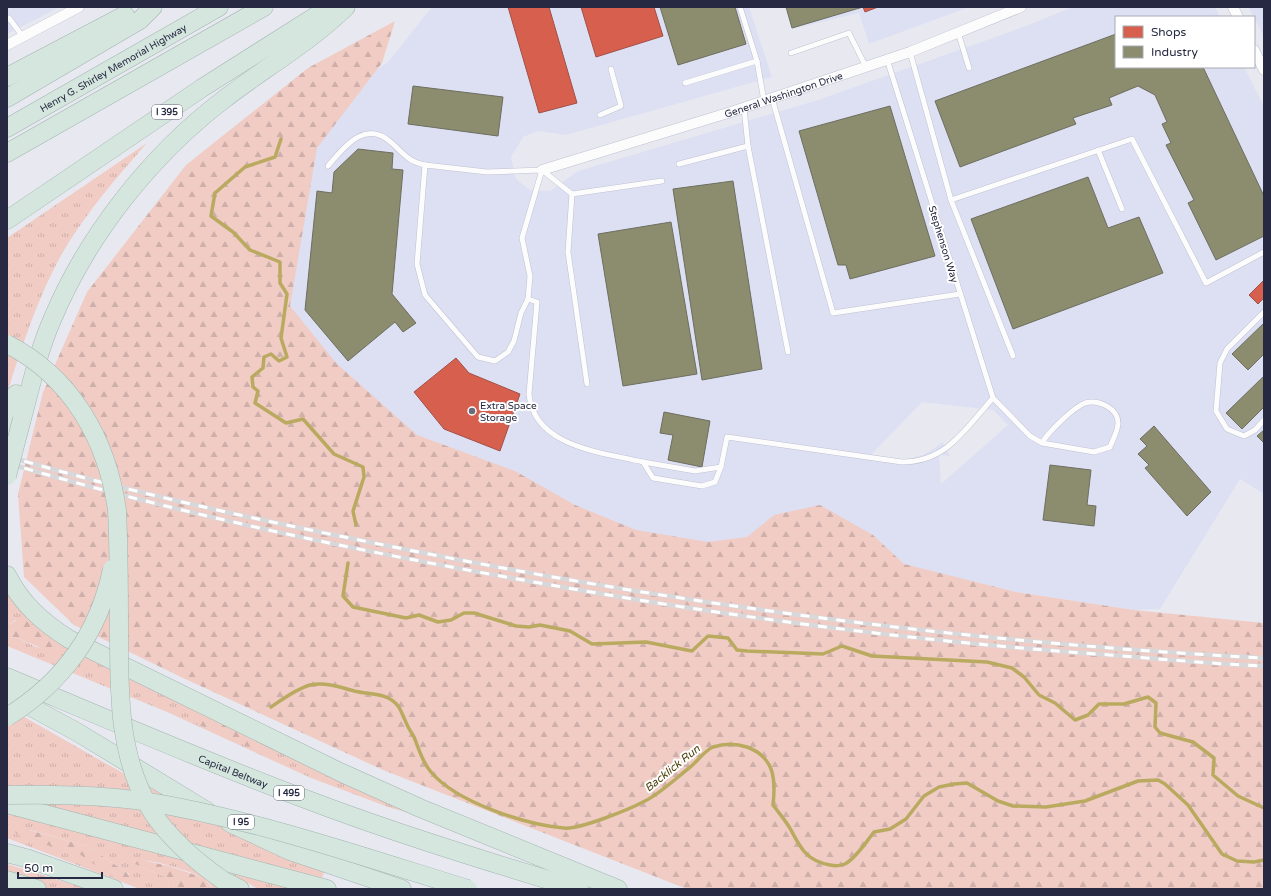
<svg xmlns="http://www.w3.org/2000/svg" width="1271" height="896" font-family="'Varela Round',sans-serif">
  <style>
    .built { fill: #dde0f3; fill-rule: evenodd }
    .grass { fill: url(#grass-tufts); fill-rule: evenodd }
    .forest { fill: url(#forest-firs) }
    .shops { fill: #d6604d; stroke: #a15049 }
    .industry { fill: #8c8c6e; stroke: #6d6e60 }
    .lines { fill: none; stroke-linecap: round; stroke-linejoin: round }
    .stream { stroke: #baaa5f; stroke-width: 3.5 }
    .lane-casing { stroke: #bfc1d0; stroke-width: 6 }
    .street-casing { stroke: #bfc1d0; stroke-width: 11 }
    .highway-casing { stroke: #a2b5b0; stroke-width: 19 }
    .lane { stroke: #fcfcfd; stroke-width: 5 }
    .street { stroke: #fcfcfd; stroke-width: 10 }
    .highway { stroke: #d4e6dd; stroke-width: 18 }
    .rail-casing { stroke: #d8d8db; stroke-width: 4.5 }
    .rail { stroke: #fff; stroke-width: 3; stroke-dasharray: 9; stroke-linecap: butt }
    .highway-bridge-casing { stroke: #a2b5b0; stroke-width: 19; stroke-linecap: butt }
    .highway-bridge { stroke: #d4e6dd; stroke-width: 18 }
    .poi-dot { fill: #6a6c7e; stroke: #fff; stroke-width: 1.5 }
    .labels { text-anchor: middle; stroke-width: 4; stroke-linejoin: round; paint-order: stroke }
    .shield { fill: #fff; stroke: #67697a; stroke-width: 1 }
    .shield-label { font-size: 9px; font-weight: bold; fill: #262941 }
    .street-label { font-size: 10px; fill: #262941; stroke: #fff }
    .poi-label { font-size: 10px; fill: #262941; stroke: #fff; text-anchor: start }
    .water-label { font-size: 11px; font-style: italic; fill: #4e4208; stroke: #fff }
  </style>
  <defs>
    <pattern id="grass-tufts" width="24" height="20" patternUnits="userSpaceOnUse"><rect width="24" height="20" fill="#f0ccc5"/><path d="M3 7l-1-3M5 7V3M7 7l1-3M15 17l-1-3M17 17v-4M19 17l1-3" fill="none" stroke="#ceafaa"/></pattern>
    <pattern id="forest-firs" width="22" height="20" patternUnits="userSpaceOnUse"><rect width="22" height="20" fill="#f0ccc5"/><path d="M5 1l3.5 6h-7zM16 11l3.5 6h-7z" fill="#ceafaa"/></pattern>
  </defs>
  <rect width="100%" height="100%" fill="#e8e9f0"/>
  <g class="built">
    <polygon points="7,7 60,7 7,34"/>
    <path d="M432 7H749L772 77 566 135 538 131 523 137 511 157 516 179 530 190 550 191 578 171 818 100 1018 29 1073 7H1215L1220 17H1116V67H1244L1264 107V494L1240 479 1160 609 1134 610 1016 592 968 580 655 556 107 299 351 88 388 62ZM922 402 993 410 1008 425 941 484 939 455 950 456 943 442 927 453 908 460 888 461 869 457Z"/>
    <polygon points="786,7 969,7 869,44 859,13 792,29"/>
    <polygon points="1248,7 1264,7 1264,37 1254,17"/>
  </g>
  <g class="grass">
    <path d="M147 143C111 184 73 227 50 277 32 315 19 355 7 394V238Z"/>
    <path d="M7 590 212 717 197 725C217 729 238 742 258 749L260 744 247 736 413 814 391 808 311 778 167 712 7 646V637L18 638 36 647 57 650 58 645 29 624 15 620 7 626Z"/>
    <polygon points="7,707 105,763 231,832 324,872 322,878 7,796"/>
    <path d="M7 813 183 859 221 889H213C211 885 207 880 203 878 190 871 147 857 134 861L135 864 168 878 169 889H140L7 838ZM30 830 87 846 129 874 126 880C107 876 95 861 78 853 58 844 36 845 16 833Z"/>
    <polygon points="7,864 84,888 84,889 7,889"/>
    <polygon points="220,867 297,889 258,889"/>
  </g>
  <g class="forest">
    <polygon points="395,21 382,63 317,148 290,306 336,363 417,435 515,471 575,505 636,530 708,542 747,537 774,515 820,505 873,535 904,564 1016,592 1134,610 1264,623 1264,889 687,889 383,770 183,678 74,625 24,577 18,494 43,392 87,292 186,165 308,68"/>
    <polygon points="18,619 24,619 58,645 57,650 50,652 18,638 7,637 7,626"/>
    <path d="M212 717 260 744 262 749C239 748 219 729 197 725L202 718Z"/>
    <path d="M14 826 87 846 126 872 131 879C118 887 89 858 77 853 59 845 28 846 14 831Z"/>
    <polygon points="137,859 169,866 204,878 213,889 169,889 168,878 135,864 134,861"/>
  </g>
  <g class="shops">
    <polygon points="508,7 549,7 577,103 539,113"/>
    <polygon points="581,7 654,7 663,36 596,57"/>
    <polygon points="863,7 878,7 865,12"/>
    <polygon points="1264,280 1264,298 1258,304 1249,295"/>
    <polygon points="456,358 469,373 520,394 500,451 444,429 414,392"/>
  </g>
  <g class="industry">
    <polygon points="660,7 735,7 746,44 678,65"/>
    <polygon points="786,7 863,7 792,28"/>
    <polygon points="1116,34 1116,67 1203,67 1264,196 1264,236 1216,260 1188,203 1194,200 1166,145 1171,143 1162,124 1167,122 1155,95 1138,86 1109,98 1112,105 1073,118 1076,124 960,167 935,101"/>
    <polygon points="413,86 503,97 498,136 408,124"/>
    <polygon points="890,106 935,256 850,279 846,265 838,265 799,131"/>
    <polygon points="358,149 393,153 392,169 403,170 392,294 416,323 403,332 395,322 348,361 305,310 317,191 332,193 334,172"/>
    <polygon points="1088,177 1108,228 1139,217 1163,273 1013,329 971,219"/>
    <polygon points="733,181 762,369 702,380 673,189"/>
    <polygon points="671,222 697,374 623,386 598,234"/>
    <polygon points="1264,323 1264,354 1248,370 1232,354"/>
    <polygon points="1264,376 1264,407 1242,429 1226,413"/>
    <polygon points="664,412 710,421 702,467 668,460 673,435 660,433"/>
    <polygon points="1154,426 1211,492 1187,516 1145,468 1149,465 1138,454 1147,446 1140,439"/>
    <polygon points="1264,430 1264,443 1257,436"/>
    <polygon points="1050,465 1091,470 1087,505 1096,506 1094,526 1043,520"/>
  </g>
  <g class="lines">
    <g class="stream">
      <polyline points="281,139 275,157 245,167 215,193 211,216 233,232 250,250 280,262 280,283 287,294 281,338 287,357 279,361 271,354 264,357 263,368 252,377 253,387 258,391 255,403 286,423 303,419 334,454 363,467 364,477 353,511 356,525"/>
      <polyline points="348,563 343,596 353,607 406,618 419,615 438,622 451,620 464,613 474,613 516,626 529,627 540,625 570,631 592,644 646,642 692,651 708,636 728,638 737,650 747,651 823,654 842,646 872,656 987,662 1012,668 1024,677 1039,695 1055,703 1075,720 1088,715 1099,704 1124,704 1148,697 1156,703 1155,727 1160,733 1193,742 1214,758 1213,775 1238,796 1264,808"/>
      <path d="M271 707C283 699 296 689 310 685 325 682 340 687 354 691 370 695 387 692 398 706 401 710 403 716 405 720 407 726 411 732 414 737 419 749 422 762 431 772 456 802 526 825 564 828 579 830 630 809 645 801 661 793 675 779 689 768 696 763 704 751 713 747 725 743 735 743 747 747 774 757 776 778 773 805 779 813 786 821 791 830 801 849 807 861 830 865 835 866 840 866 845 864 857 857 866 842 874 832L890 829 906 819 924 796 939 787 954 784 967 783 998 801 1013 806 1046 807 1085 801 1138 781 1158 780 1165 784 1188 805 1222 854 1237 861 1254 862 1264 860"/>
    </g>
    <defs>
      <g id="lane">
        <polyline points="740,7 757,61"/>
        <polyline points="7,20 9,18 23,37"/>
        <polyline points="958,32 969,68"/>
        <polyline points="910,52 951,200 1013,356"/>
        <polyline points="791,53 849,33 866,67"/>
        <path d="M887 59 993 398 1030 436 1042 443 1094 452 1110 447C1113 439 1118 431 1118 423 1118 408 1098 399 1085 403 1074 407 1048 432 1042 443"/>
        <polyline points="685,83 757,61 764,101"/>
        <polyline points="772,98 833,313 960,294"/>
        <polyline points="744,108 748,146 788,352"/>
        <polyline points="600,115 621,106 611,69"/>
        <polyline points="1098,150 1122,209"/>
        <polyline points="679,164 748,146"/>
        <path d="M328 166C345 146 366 118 393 144 406 156 408 161 425 165"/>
        <polyline points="542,170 522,238 530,276 528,299 521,313 514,341 508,352 495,361 478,357 425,295 417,264 425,165 487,172 542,170 572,194 662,181"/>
        <polyline points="572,194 568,252 587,384"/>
        <polyline points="951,200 1132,139 1206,283 1264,252"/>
        <path d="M528 299 537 302 529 394C534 447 601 452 643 462L653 478 702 486 715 482 721 467 727 437 902 462C947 462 966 428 993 398"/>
        <polyline points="1264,312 1227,349 1220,363 1216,411 1227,429 1244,436 1255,430 1264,420"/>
        <polyline points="643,462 695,471 721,467"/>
      </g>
      <g id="street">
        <polyline points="1233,7 1238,17"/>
        <polyline points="7,45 79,7"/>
        <polyline points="1254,50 1264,70"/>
        <path id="s1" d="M542 170 731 112 910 52 1021 7"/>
      </g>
      <g id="highway">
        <polyline points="7,77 125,15"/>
        <polyline points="7,98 140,20 153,7"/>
        <path id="s2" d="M7 128 219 7"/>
        <polyline points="7,153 264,7"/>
        <polyline points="7,220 202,88 330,7"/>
        <path d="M22 419C31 386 38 352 52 320 87 236 150 156 223 100 263 69 309 43 346 7"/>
        <polyline points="7,428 16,394"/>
        <path d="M7 575C21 603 42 622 69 639L340 772 420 808 618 889"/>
        <path id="s3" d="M7 677C107 719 206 762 308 800 397 834 488 862 579 889"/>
        <polyline points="7,694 77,732 207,811"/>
        <polyline points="7,804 327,889"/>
        <polyline points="230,823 290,851 402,889"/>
        <polyline points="7,853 29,859 114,889"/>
        <polyline points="7,880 37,889"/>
        <polyline points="224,881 240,889"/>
      </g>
    </defs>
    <use href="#lane" class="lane-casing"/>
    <use href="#street" class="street-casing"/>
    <use href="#highway" class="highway-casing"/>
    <use href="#lane" class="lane"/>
    <use href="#street" class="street"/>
    <use href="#highway" class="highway"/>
    <defs>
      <g id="rail">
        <path d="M7 456C134 494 264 521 394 547 681 605 971 643 1264 658"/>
        <path d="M7 463C185 516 368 553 551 585 736 618 923 642 1110 655 1162 659 1213 664 1264 666"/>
      </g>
    </defs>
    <use href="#rail" class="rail-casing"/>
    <use href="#rail" class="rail"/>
    <defs>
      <g id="highway-bridge">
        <path d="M7 344C72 377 107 440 117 510 119 551 119 591 119 632 119 692 118 758 152 812 170 839 198 863 224 881"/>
        <polyline points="7,476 22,419"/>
        <path d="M7 717C62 683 99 633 112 569"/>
        <path d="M7 795C52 794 99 795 143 801 254 819 361 856 468 889"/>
      </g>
    </defs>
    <use href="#highway-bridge" class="highway-bridge-casing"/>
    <use href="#highway-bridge" class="highway-bridge"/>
  </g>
  <circle class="poi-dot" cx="472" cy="411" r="4"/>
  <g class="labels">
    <g class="shield">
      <rect x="152" y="105" width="30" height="14" rx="3"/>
      <rect x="274" y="786" width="30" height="14" rx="3"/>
      <rect x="228" y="815" width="26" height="14" rx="3"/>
    </g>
    <g class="shield-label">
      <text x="167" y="115">I 395</text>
      <text x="289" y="796">I 495</text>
      <text x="241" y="825">I 95</text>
    </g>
    <g class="street-label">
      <text dy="4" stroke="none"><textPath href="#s2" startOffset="122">Henry G. Shirley Memorial Highway</textPath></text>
      <text dy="4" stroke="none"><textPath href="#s1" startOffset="253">General Washington Drive</textPath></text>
      <text transform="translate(944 244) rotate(73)" y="4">Stephenson Way</text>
      <text dy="4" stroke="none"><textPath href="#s3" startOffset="245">Capital Beltway</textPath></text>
    </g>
    <g class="poi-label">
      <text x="480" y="409">Extra Space<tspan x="480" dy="12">Storage</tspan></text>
    </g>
    <g class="water-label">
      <text transform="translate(672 768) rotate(-39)" y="4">Backlick Run</text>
    </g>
  </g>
  <rect width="1271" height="896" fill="none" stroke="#262941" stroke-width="16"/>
  <rect x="1115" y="16" width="140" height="52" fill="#ffffff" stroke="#a8a9b3"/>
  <rect x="1123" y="26" width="20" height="12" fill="#d6604d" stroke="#a8a9b3"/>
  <text x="1151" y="36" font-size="12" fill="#262941">Shops</text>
  <rect x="1123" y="46" width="20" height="12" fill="#8c8c6e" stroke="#a8a9b3"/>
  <text x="1151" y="56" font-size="12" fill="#262941">Industry</text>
  <path d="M18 872v6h84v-6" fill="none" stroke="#262941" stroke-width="2"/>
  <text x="24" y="872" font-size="12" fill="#262941" stroke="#ffffff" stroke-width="3" paint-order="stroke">50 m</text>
</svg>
